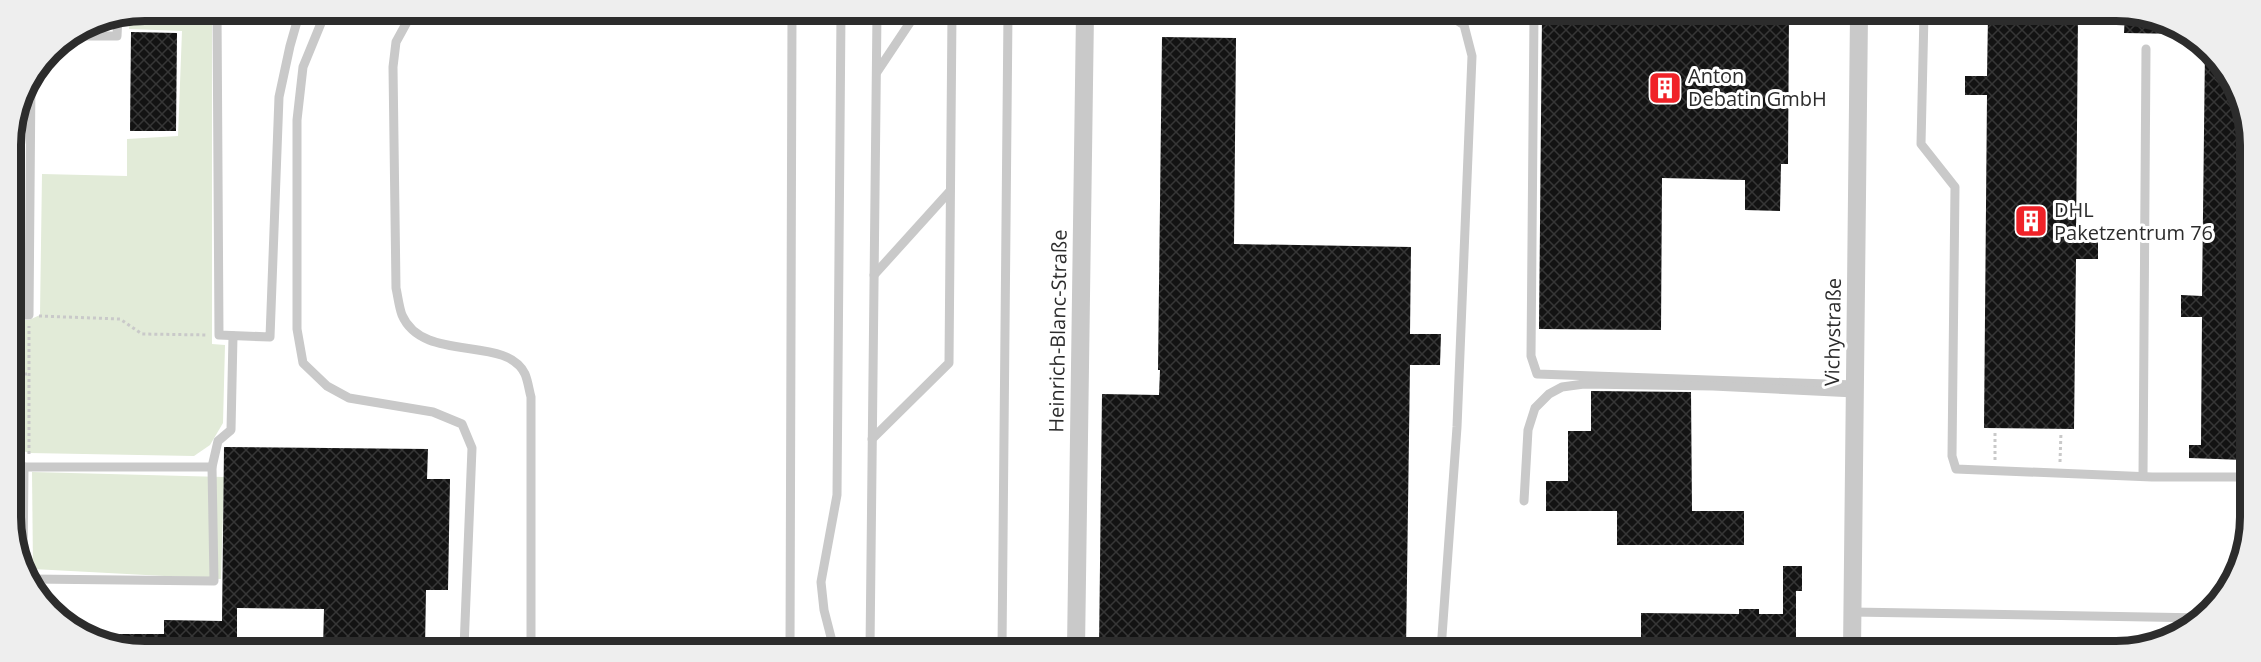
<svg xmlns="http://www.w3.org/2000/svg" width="2261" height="662" font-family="'Open Sans',sans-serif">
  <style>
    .grass { fill: #e2ebd8 }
    .building { fill: url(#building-cross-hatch) }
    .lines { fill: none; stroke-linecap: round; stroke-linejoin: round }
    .path { stroke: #c9c9c9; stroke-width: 3; stroke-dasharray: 3 3; stroke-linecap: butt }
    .lane { stroke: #c9c9c9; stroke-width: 9 }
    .street { stroke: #c9c9c9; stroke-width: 18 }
    .labels { text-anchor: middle; stroke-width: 6; stroke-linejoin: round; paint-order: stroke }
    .poi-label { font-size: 20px; fill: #2c2c2c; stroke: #fff; text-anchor: start }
    .street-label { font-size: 20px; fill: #2c2c2c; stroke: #fff }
    .rim { fill: none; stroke: #2c2c2c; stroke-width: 8 }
  </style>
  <defs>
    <pattern id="building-cross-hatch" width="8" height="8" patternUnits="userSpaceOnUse" patternTransform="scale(1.5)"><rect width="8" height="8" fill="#131313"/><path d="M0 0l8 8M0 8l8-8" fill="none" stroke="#363636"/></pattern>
  </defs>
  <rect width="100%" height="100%" fill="#fff"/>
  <g class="grass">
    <polygon points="145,11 211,11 212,14 212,344 225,345 223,423 210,445 194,456 29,453 12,447 12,407 18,409 20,374 12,374 12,320 29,320 40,315 42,174 127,176 127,139 178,136 182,31 129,29 130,14"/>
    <polygon points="13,467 19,476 18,552 13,543"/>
    <polygon points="32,472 224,477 221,579 33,569"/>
  </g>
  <g class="building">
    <polygon points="1542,14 1789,14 1788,164 1781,164 1780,211 1745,210 1745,180 1662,178 1661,330 1539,329"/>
    <polygon points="1988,15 2078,15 2076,240 2098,240 2098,259 2076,259 2074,429 1984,428 1987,95 1965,95 1965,76 1987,76"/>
    <polygon points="2125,15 2150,15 2182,34 2124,33"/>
    <polygon points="131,32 177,33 176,131 130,131"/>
    <polygon points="1162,37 1236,38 1234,244 1411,247 1410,334 1441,334 1440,365 1410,365 1406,650 1099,649 1102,394 1159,395 1160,370 1158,370"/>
    <polygon points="2205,49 2217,56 2248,119 2247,431 2244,431 2244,460 2189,458 2189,445 2201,445 2202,317 2181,317 2181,295 2202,296"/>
    <polygon points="1591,391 1691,392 1692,511 1744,511 1744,545 1617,545 1617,511 1546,511 1546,481 1568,481 1568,431 1591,431"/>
    <polygon points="224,447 428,449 427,479 450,479 448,590 426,590 425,648 323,647 324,609 237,608 237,647 111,647 89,634 164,634 164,620 222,621"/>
    <polygon points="1783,566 1802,566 1802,591 1796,591 1796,651 1641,650 1641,613 1739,614 1739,609 1759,609 1759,614 1783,614"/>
  </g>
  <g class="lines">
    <g class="path">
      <polyline points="39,316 120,319 142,334 208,335"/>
      <polyline points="12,374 29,374"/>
      <polyline points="29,454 29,326"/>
      <polyline points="1995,460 1995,431"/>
      <polyline points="2060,462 2061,432"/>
    </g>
    <g class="lane">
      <polyline points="217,11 219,335 270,337 279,97 290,46 300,11"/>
      <polyline points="326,11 303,67 297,120 297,329 303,363 327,386 349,398 433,412 462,424 472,448 464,648"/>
      <path d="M413 11 396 42 393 67 396 288C398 297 399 307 402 315 423 364 506 334 525 374 528 381 529 390 531 397V648"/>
      <polyline points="1441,13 1450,16 1464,25 1472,56 1457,427 1441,650"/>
      <polyline points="1534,14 1531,356 1537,374 1855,385"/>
      <polyline points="1924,14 1921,144 1955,187 1952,456 1956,469 2152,477 2246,477"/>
      <polyline points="71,36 117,36 118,16"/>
      <polyline points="877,72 917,12"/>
      <polyline points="874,275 950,191"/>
      <polyline points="12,315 29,315 31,77"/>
      <polyline points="872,439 949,363 952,12"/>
      <polyline points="13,461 24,467"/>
      <polyline points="2143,476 2146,49"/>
      <polyline points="1524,501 1528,430 1535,408 1549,394 1562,387 1584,384 1713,386 1855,393"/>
      <polyline points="23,564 24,467 212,467"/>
      <polyline points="31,579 214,581 212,467 218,441 231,430 233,336"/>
      <polyline points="1852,612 2205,618"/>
      <polyline points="790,648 792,12"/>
      <polyline points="834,649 824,610 821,582 837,495 841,12"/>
      <polyline points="870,649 877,12"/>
      <polyline points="1002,649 1008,12"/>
    </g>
    <g class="street">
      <polyline points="1076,649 1085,13"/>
      <polyline points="1852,651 1859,14"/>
    </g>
  </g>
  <defs>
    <symbol id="building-square" viewBox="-11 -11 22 22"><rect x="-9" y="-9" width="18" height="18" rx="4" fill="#f02228" stroke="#fff"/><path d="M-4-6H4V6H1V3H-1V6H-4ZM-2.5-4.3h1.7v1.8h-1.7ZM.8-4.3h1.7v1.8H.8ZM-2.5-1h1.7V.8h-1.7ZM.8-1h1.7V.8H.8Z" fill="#fff"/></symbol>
  </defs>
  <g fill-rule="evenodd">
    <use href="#building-square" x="1646" y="69" width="38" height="38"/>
    <use href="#building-square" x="2012" y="202" width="38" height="38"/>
  </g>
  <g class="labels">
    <g class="poi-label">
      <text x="1688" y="83">Anton<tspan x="1688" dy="23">Debatin GmbH</tspan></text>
      <text x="2054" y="217">DHL<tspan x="2054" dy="23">Paketzentrum 76</tspan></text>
    </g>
    <g class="street-label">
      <text transform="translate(1058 331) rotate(-89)" y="7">Heinrich-Blanc-Straße</text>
      <text transform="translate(1833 332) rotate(-89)" y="7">Vichystraße</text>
    </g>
  </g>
  <path d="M0 0H2261V662H0ZM145 21H2116A124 124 0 0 1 2240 145V517A124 124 0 0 1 2116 641H145A124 124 0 0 1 21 517V145A124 124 0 0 1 145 21Z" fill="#eee" fill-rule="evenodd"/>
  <path class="rim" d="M145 21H2116A124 124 0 0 1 2240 145V517A124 124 0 0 1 2116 641H145A124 124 0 0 1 21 517V145A124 124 0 0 1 145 21Z"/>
</svg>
